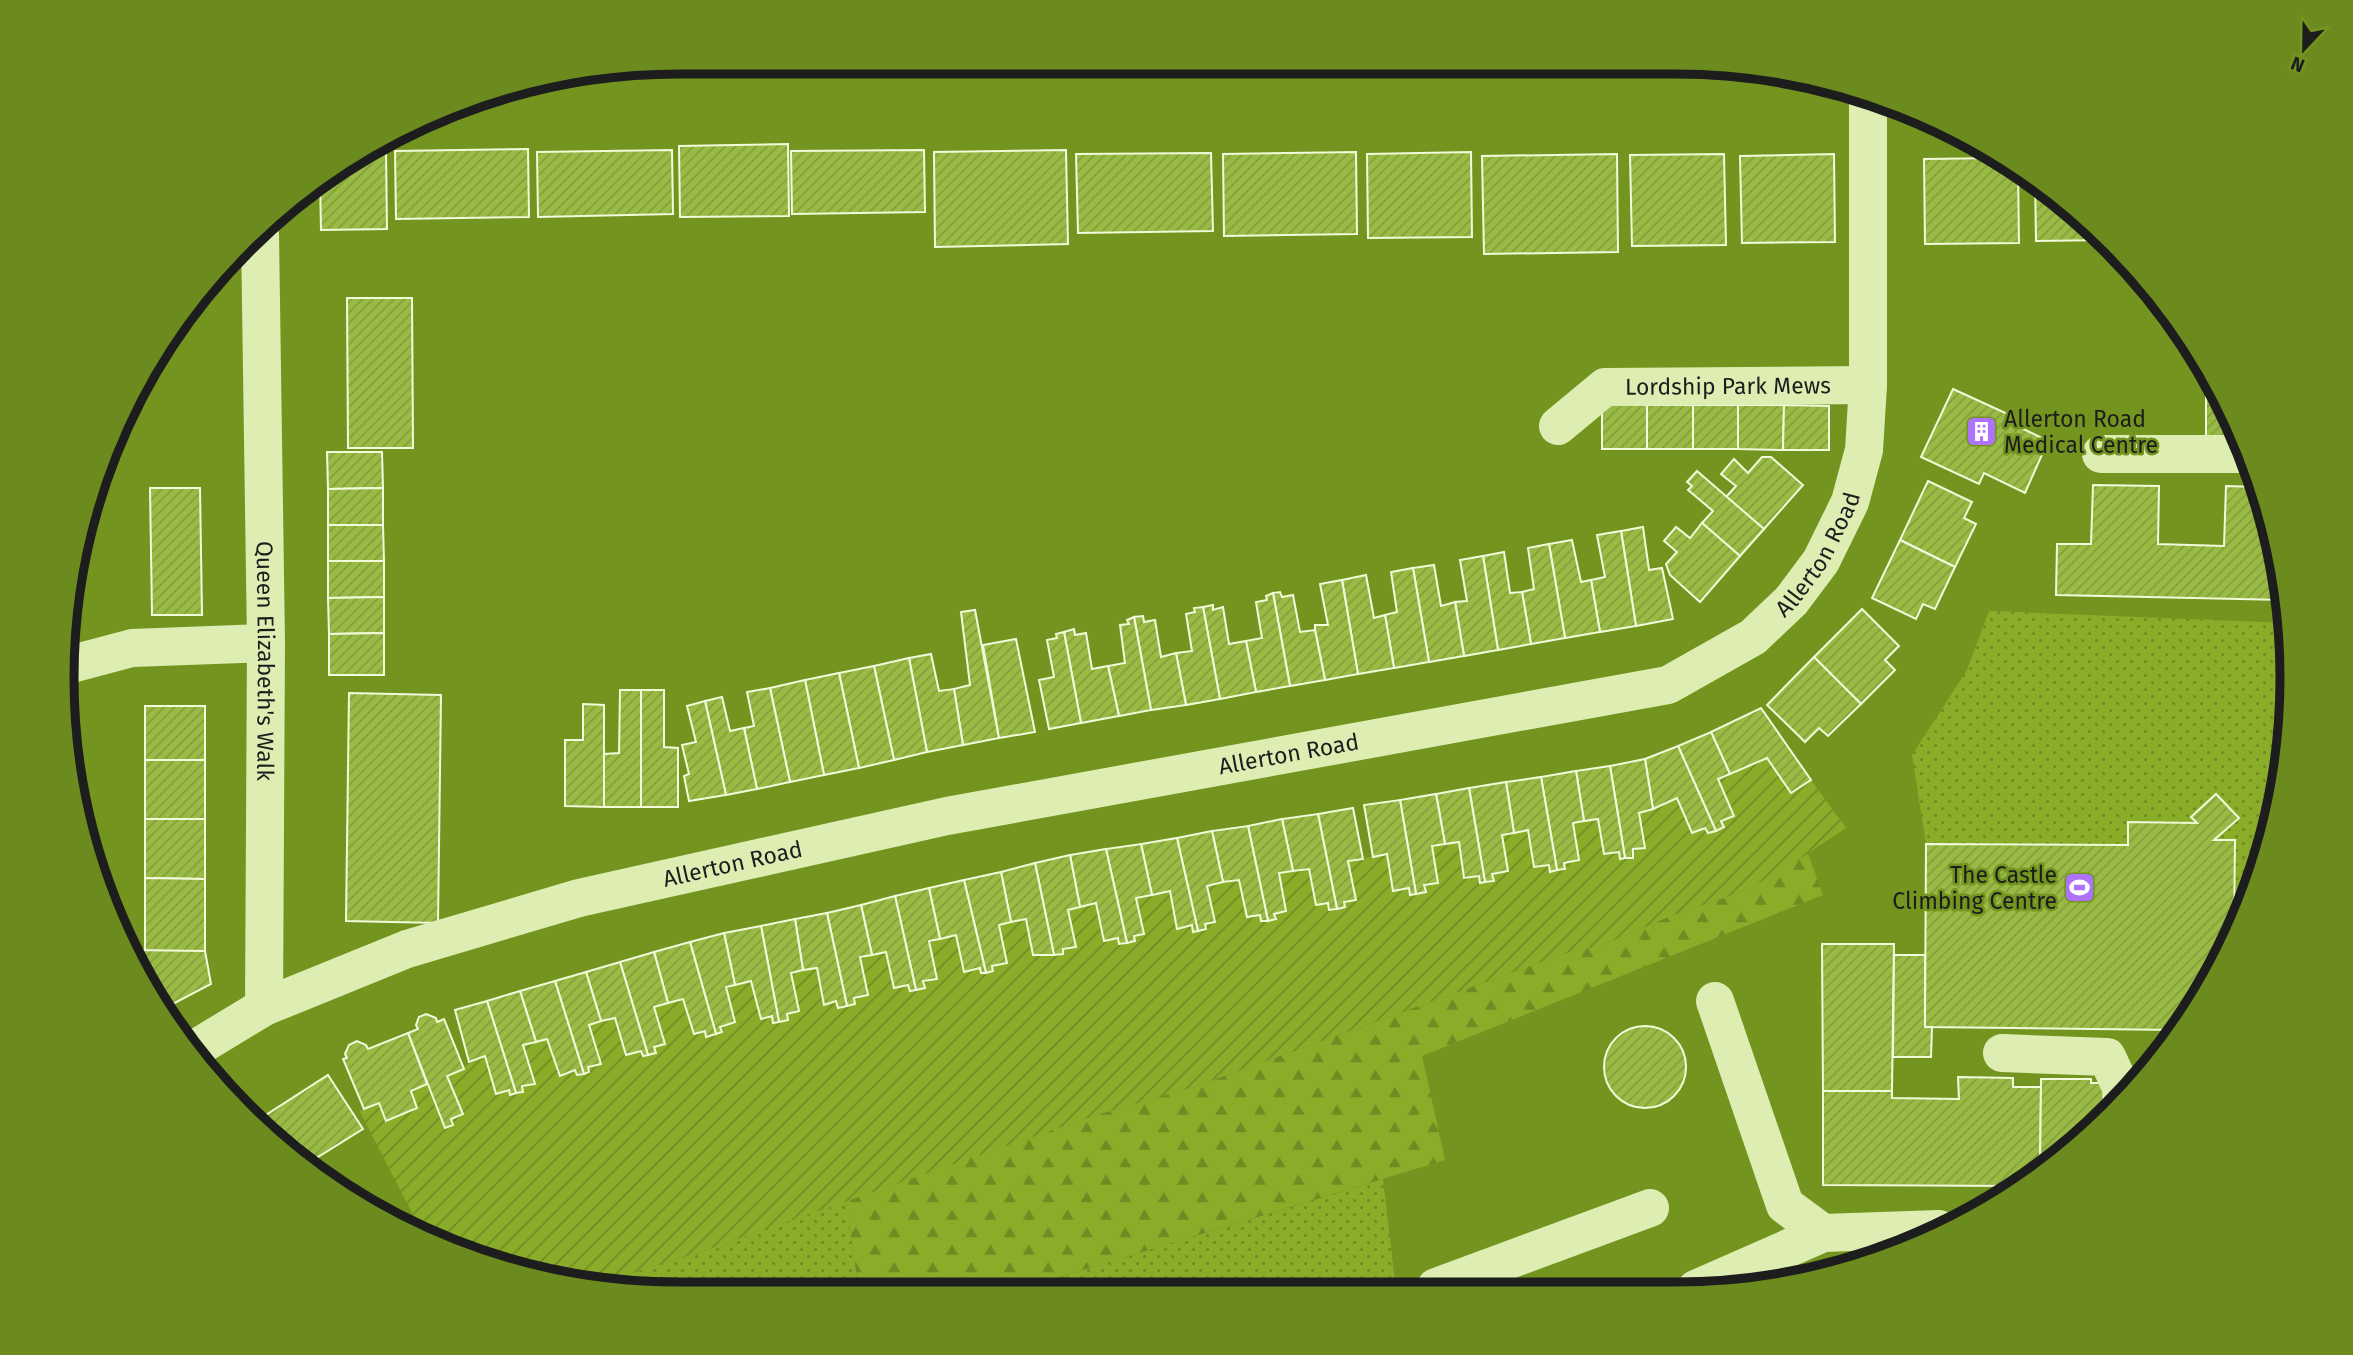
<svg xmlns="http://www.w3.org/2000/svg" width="2353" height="1355" font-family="'Fira Sans',sans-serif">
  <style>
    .grass { fill: url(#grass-dots) }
    .forest { fill: url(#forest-firs) }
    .garden { fill: url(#garden-furrows) }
    .building { fill: url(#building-hatch); stroke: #f1fad9; stroke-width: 2 }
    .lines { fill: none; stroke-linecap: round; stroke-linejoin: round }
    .minor { stroke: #deeeb3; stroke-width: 38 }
    .labels { text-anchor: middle; stroke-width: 5; stroke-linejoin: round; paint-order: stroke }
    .street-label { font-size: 23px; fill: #1d1d1d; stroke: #73951f }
    .poi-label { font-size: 23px; fill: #1d1d1d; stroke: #73951f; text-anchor: start }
    .rim { fill: none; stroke: #1d1d1d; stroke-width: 9 }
  </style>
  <defs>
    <pattern id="grass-dots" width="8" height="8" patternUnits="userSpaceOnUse" patternTransform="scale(1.75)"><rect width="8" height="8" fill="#89ad29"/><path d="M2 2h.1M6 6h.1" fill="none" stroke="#6f8c23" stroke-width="1.8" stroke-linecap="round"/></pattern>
    <pattern id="forest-firs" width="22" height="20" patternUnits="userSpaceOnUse" patternTransform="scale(1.75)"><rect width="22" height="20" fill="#89ad29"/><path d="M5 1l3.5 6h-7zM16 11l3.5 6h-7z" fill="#6f8c23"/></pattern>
    <pattern id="garden-furrows" width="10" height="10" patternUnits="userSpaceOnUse" patternTransform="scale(1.75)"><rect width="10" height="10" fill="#89ad29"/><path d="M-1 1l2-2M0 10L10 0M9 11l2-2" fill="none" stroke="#6f8c23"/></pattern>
    <pattern id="building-hatch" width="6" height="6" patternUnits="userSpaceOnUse" patternTransform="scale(1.75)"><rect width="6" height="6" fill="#99ba44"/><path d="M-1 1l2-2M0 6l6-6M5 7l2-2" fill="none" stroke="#839f3b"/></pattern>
  </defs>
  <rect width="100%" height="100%" fill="#73951f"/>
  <g class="grass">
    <polygon points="1989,611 2288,623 2290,638 2286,758 2259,876 2234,931 2235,840 2214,840 2239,818 2216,794 2192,817 2197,823 2128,845 1926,844 1912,755 1967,670"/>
    <polygon points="1383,1179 1396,1290 1090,1291 1063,1276"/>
    <polygon points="846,1200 859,1292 638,1292 597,1284 703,1251"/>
  </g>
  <polygon class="forest" points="1808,854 1823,895 1422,1056 1445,1160 1013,1291 859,1292 846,1200 1093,1116 1196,1086 1569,952 1600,946 1673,915 1741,892"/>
  <path class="garden" d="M1767 758 1791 792 1811 780 1846 828 1773 876 1741 892 1673 915 1600 946 1569 952 1196 1086 1093 1116 703 1251 597 1284 480 1261 424 1236 359 1110 427 1084 446 1128 453 1125 451 1119 463 1114 447 1076C461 1070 471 1061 485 1056L496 1094 509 1090 510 1095 516 1093 522 1086 534 1083 523 1045 547 1039 560 1076 575 1070 577 1075 589 1072 588 1067 601 1064 589 1025 615 1018 626 1055 641 1051 643 1056 655 1053 654 1047 665 1043 654 1007 683 999 694 1034 705 1031 707 1037 721 1033 720 1027 735 1022 726 987 751 981 760 1019 772 1016 774 1023 788 1020 787 1014 799 1011 791 973 817 968 824 1005 836 1001 855 1003 854 998 868 995 860 957 886 952 894 988 908 985 911 991 925 988 923 981 936 979 929 941 956 935 964 972 980 968 981 973 993 971 999 925 1026 919 1033 955 1063 954V949L1075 947 1068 910 1096 903 1104 940 1118 938 1120 944 1134 941V936L1144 933 1136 898 1170 891 1177 928 1192 925 1193 932 1206 929 1205 924 1215 921 1207 886 1239 880 1247 917 1260 915 1261 921C1270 920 1277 914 1286 911L1279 873 1309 869 1316 905 1328 903 1329 910 1345 907 1344 902 1356 899 1348 861 1387 854 1393 891 1409 888 1410 895 1425 893 1424 885 1438 883 1432 846 1459 842 1464 878 1479 876 1480 883 1493 881 1492 874 1502 835 1528 830 1534 867 1549 865 1557 870 1565 869 1564 863 1579 860 1573 823 1598 819 1604 854 1619 852 1620 859 1633 858V849L1645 847 1639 813 1677 798 1692 833 1705 828 1708 833 1724 827 1721 821 1734 816 1718 779Z"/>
  <g class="building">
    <polygon points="788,144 789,216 680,217 679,146"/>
    <polygon points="528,149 529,217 396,219 395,151"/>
    <polygon points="374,150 386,150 387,229 321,230 320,179"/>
    <polygon points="672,150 673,214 538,217 537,152"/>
    <polygon points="924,150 925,212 792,214 791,151"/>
    <polygon points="1066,150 1068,244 935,247 934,152"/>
    <polygon points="1356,152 1357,234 1224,236 1223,154"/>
    <polygon points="1471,152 1472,237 1368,238 1367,154"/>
    <polygon points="1211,153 1213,231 1078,233 1076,154"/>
    <polygon points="1617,154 1618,252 1484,254 1482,156"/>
    <polygon points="1724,154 1726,245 1632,246 1630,155"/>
    <polygon points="1834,154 1835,242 1742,243 1740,156"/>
    <polygon points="2004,158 2018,168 2019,243 1925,244 1924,159"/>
    <polygon points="2035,180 2082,214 2106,240 2036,241"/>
    <polygon points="347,298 412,298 413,448 348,448"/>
    <polygon points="2206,370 2228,405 2241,439 2206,439"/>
    <polygon points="1953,389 2012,416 2009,422 2048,441 2025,493 1984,473 1979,484 1921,457"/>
    <polygon points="1602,404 1647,405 1647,449 1602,449"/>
    <rect x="1647" y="405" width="46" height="44"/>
    <rect x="1693" y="405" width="45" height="44"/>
    <polygon points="1738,405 1784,405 1783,450 1738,449"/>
    <polygon points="1784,405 1829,406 1829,450 1783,450"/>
    <polygon points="327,452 382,452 383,488 328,489"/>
    <polygon points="1762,457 1771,457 1803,485 1764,529 1726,497 1736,486 1721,474 1734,459 1748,473"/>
    <polygon points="1697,471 1764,529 1740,556 1702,523 1713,511 1688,490 1692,486 1687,482"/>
    <polygon points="1928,481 1972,502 1964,518 1976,524 1955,567 1900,540"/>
    <polygon points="2093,485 2159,486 2158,544 2224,546 2226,486 2259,487 2271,518 2284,600 2056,595 2057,544 2091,544"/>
    <polygon points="150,488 200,488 202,615 152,615"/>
    <polygon points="383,488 383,525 328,525 328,489"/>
    <polygon points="1702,523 1740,556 1700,602 1670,575 1666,564 1677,552 1664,541 1676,527 1690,538"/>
    <polygon points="328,525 383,525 384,561 328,561"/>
    <polygon points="1643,527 1649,570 1662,568 1673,619 1636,626 1621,531"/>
    <polygon points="1621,531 1636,626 1600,632 1591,580 1605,577 1597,535"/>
    <polygon points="1572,540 1581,582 1591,580 1600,632 1565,638 1549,544"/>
    <polygon points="1900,540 1955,567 1935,609 1923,604 1916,619 1872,598"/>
    <polygon points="1549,544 1565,638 1531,644 1522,592 1534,589 1528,548"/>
    <polygon points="1504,552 1510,593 1522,592 1531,644 1498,650 1483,556"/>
    <polygon points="1483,556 1498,650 1464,656 1455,602 1467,601 1460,560"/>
    <polygon points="328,561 384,561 384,597 328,598"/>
    <polygon points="1434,565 1441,606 1455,602 1464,656 1429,662 1413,568"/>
    <polygon points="1413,568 1429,662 1394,668 1385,615 1397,612 1391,572"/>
    <polygon points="1366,575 1374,618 1385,615 1394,668 1358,674 1342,580"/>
    <polygon points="1342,580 1358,674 1325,680 1315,630 1315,625 1328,625 1320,584"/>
    <polygon points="1280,592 1282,597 1293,595 1300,632 1315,630 1325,680 1290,686 1273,593"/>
    <polygon points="1273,593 1290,686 1256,692 1246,641 1262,638 1256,602 1267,600 1266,596"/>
    <polygon points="384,597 384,633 329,634 328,598"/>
    <polygon points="1213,605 1213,610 1223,607 1229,644 1246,641 1256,692 1220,699 1203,607"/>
    <polygon points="1203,607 1220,699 1186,705 1176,653 1192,651 1186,614 1195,612 1194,608"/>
    <polygon points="1862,609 1899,646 1885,660 1895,670 1861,704 1814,657"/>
    <polygon points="975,610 999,738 963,745 954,689 970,685 961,612"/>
    <polygon points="1143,616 1144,622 1155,620 1161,657 1176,653 1186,705 1151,710 1134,617"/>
    <polygon points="1134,617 1151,710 1119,716 1108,666 1125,663 1120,625 1129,624 1127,620"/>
    <polygon points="1074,629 1075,635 1086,633 1092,669 1108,666 1119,716 1081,723 1064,632"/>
    <polygon points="1064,632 1081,723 1049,729 1039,680 1054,677 1047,640 1057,638 1056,634"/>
    <polygon points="384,633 384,675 329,675 329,634"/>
    <polygon points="1016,639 1035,732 999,738 983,645"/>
    <polygon points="931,654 939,691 954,689 963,745 927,752 909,658"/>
    <polygon points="1814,657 1861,704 1828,736 1819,728 1805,742 1767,705"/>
    <polygon points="909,658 927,752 894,760 874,666"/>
    <polygon points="874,666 894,760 859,768 839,673"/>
    <polygon points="839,673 859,768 824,775 805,680"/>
    <polygon points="805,680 824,775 790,782 770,688"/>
    <polygon points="770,688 790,782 757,789 744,728 754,726 747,692"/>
    <polygon points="620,690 641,690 641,807 604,807 604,754 619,753"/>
    <polygon points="641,690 664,690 664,747 678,748 678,807 641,807"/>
    <polygon points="349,693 441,695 438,923 346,921"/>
    <polygon points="722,697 730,731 744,728 757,789 726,795 705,701"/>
    <polygon points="705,701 726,795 689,801 684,776 689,774 682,745 696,742 687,706"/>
    <polygon points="583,704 604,705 604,807 565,806 565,740 583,740"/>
    <rect x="145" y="706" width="60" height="54"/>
    <polygon points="1761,708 1811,780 1791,793 1767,758 1730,774 1711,732"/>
    <polygon points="1711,732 1730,774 1718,779 1734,816 1721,821 1724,827 1716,831 1678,746"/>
    <polygon points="1678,746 1716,831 1708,833 1705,828 1692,833 1677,798 1653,809 1645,759"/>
    <polygon points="1645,759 1653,809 1639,813 1645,848 1633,849 1633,858 1625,858 1610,766"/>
    <rect x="145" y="760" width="60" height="59"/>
    <polygon points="1610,766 1625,858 1620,859 1619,852 1604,854 1598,819 1584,821 1576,771"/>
    <polygon points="1576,771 1584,821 1573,823 1579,860 1564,863 1565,869 1557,870 1541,777"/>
    <polygon points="1541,777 1557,870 1550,872 1549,865 1534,867 1528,830 1514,833 1506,782"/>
    <polygon points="1506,782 1514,833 1502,835 1508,871 1492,874 1494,881 1485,882 1469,788"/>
    <polygon points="1469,788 1485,882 1480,883 1479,876 1464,878 1459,842 1445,844 1436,794"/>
    <polygon points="1436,794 1445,844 1432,846 1438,883 1424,885 1426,892 1416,894 1400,800"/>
    <polygon points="2216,794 2239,818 2214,840 2235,840 2234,931 2209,986 2175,1030 1925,1027 1926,844 2128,845 2128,822 2197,823 2191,817"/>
    <polygon points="1400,800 1416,894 1410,895 1409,888 1393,891 1387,854 1373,857 1364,805"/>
    <polygon points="1353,808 1363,859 1348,861 1356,900 1344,902 1345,907 1337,909 1318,814"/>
    <polygon points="1318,814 1337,909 1329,910 1328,903 1316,905 1309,869 1293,871 1282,819"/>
    <polygon points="145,819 205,819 205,879 145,878"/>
    <polygon points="1282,819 1293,871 1279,873 1286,911 1274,914 1276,919 1268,921 1248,826"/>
    <polygon points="1248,826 1268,921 1261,921 1260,915 1247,917 1239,880 1223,882 1212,831"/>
    <polygon points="1212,831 1223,882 1207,886 1215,922 1205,924 1206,929 1198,931 1177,838"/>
    <polygon points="1177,838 1198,931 1193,932 1192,925 1177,929 1170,891 1152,895 1141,844"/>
    <polygon points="1141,844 1152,895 1136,898 1144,934 1134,936 1135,941 1127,943 1106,849"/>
    <polygon points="1106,849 1127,943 1119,944 1118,938 1104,941 1096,903 1080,907 1070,855"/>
    <polygon points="1070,855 1080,907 1068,910 1076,947 1063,949 1063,954 1054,955 1035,863"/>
    <polygon points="1035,863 1054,955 1033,955 1026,919 1011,922 1001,872"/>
    <polygon points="1001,872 1011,922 999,925 1007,963 992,966 993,971 986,973 964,880"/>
    <polygon points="145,878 205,879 205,951 145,951"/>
    <polygon points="964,880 986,973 981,973 980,968 964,972 956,935 940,939 929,888"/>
    <polygon points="929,888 940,939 929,941 937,979 923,981 925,988 916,990 895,896"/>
    <polygon points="895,896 916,990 910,991 908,985 894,988 886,952 872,955 861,905"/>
    <polygon points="861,905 872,955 860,957 868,995 854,998 855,1004 847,1006 827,913"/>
    <polygon points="827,913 847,1006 838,1008 836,1001 824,1005 817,968 803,970 795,919"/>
    <polygon points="795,919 803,970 791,973 799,1011 787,1014 788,1020 779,1022 761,926"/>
    <polygon points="761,926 779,1022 773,1023 772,1016 761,1019 751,981 735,985 724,933"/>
    <polygon points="724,933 735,985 726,987 735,1022 720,1027 722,1032 716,1034 690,942"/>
    <polygon points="690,942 716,1034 706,1037 705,1031 694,1034 683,999 668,1003 654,952"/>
    <polygon points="1822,944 1894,944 1892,1091 1823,1091"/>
    <polygon points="131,950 205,951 211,984 167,1007"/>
    <polygon points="654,952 668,1003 654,1007 665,1044 654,1047 656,1053 648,1055 620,962"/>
    <polygon points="1894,955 1925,955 1925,1027 1932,1027 1931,1057 1893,1057"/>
    <polygon points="620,962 648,1055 643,1056 641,1051 626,1055 615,1018 601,1021 586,972"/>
    <polygon points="586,972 601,1021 589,1025 601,1064 588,1067 589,1072 584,1074 555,981"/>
    <polygon points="555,981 584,1074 577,1075 575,1070 560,1076 547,1039 536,1042 520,991"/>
    <polygon points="520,991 536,1042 523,1045 535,1084 522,1086 523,1092 516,1093 487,1001"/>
    <polygon points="487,1001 516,1093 510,1095 509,1090 496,1094 485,1056 469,1062 455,1010"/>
    <polygon points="426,1014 436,1018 437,1022 444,1019 464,1069 447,1076 463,1114 451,1119 453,1125 445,1128 408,1033 418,1029 416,1025 419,1017"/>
    <circle cx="1645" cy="1067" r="41"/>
    <polygon points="408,1033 427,1084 411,1091 417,1108 386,1121 379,1103 364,1109 343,1059 347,1058 345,1054 349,1045 357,1041 366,1045 368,1049"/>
    <polygon points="328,1075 363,1129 310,1162 258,1120"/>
    <polygon points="1958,1077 2013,1078 2013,1087 2041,1087 2040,1172 2034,1177 2020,1177 2020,1186 1823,1185 1823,1091 1892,1091 1892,1098 1959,1099"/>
    <polygon points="2041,1079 2091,1079 2091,1083 2104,1083 2103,1110 2114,1110 2040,1172"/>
  </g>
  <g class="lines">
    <g class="minor">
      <path id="s1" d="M260 234 266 643 264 1007"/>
      <path id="s2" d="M1558 426 1605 387 1868 385"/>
      <polyline points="2101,454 2247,454"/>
      <polyline points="68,665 132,648 266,643"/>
      <polyline points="1715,1001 1785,1205 1823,1233"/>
      <path id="s3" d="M193 1050 264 1007 407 949 579 898 947 816 1668 685 1753 637 1791 601 1821 561 1850 502 1864 450 1868 385V96"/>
      <polyline points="2002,1053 2107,1057 2125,1096"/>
      <polyline points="1696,1289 1823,1233 1939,1229"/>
      <polyline points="1436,1290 1436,1287 1650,1208"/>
    </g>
  </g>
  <defs>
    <symbol id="building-square" viewBox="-11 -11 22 22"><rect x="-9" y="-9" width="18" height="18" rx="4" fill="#ae73fc" stroke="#73951f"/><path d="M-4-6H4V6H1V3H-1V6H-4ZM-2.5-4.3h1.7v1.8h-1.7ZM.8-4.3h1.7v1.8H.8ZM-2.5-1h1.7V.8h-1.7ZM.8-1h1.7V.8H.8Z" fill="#fff"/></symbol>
    <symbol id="stadium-square" viewBox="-11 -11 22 22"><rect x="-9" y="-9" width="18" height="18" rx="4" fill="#ae73fc" stroke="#73951f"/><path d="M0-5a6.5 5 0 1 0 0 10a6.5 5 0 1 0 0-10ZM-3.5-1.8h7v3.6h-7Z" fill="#fff"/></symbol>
  </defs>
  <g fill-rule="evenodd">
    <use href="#building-square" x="1964" y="414" width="35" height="35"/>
    <use href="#stadium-square" x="2062" y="870" width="35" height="35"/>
  </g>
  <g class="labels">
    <g class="street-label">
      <text dy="8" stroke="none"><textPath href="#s2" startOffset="184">Lordship Park Mews</textPath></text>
      <text dy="8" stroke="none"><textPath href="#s3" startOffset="1731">Allerton Road</textPath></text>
      <text dy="8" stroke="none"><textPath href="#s1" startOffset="427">Queen Elizabeth's Walk</textPath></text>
      <text dy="8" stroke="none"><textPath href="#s3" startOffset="1141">Allerton Road</textPath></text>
      <text dy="8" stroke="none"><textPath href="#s3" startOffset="574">Allerton Road</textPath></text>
    </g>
    <g class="poi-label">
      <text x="2004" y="427">Allerton Road<tspan x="2004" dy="26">Medical Centre</tspan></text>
      <text x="2057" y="883" text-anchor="end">The Castle<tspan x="2057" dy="26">Climbing Centre</tspan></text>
    </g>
  </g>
  <path d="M0 0H2353V1355H0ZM678 74H1676A604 604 0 0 1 2280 678V678A604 604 0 0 1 1676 1282H678A604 604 0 0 1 74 678V678A604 604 0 0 1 678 74Z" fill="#6c8b1f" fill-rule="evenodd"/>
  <path class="rim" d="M678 74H1676A604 604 0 0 1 2280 678V678A604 604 0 0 1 1676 1282H678A604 604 0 0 1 74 678V678A604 604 0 0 1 678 74Z"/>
  <g transform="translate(2304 49) rotate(202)" stroke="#73951f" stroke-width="5" paint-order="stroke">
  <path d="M0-5L12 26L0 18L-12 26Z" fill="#1d1d1d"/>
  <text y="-10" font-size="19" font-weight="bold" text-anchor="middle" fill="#1d1d1d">N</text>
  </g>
</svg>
